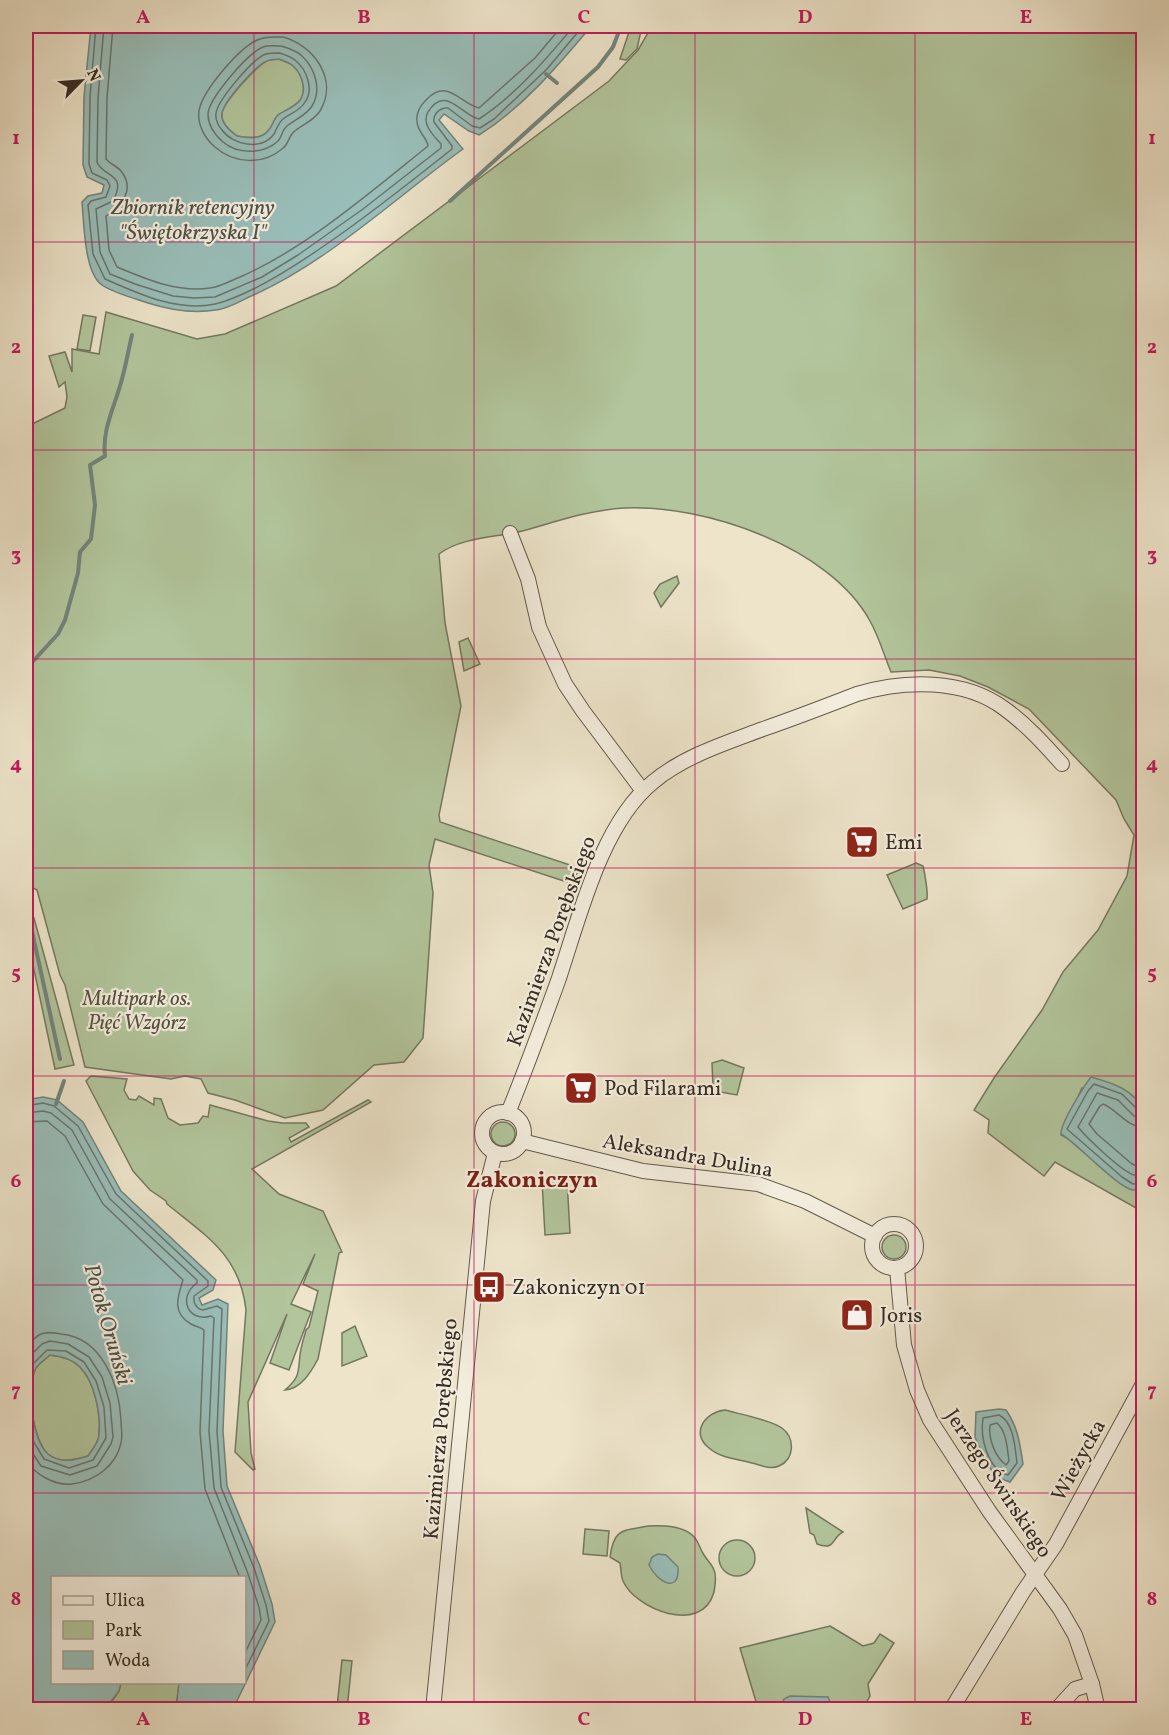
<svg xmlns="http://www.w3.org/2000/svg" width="1169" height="1735" font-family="Vollkorn,serif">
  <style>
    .green { fill: #b2c59c; stroke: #747860; stroke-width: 1.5 }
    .water { fill: #99beb9; stroke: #72847d; stroke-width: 1.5; fill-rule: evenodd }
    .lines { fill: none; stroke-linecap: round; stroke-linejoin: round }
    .shore { stroke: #68756e; stroke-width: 1.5 }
    .stream { stroke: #72847d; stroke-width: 4 }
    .minor-casing { stroke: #645a4d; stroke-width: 16 }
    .minor { stroke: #f3eddd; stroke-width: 14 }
    .grid { fill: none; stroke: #c2185b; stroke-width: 1.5; stroke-opacity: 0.55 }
    .labels { text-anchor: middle; stroke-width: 4.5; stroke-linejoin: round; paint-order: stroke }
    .poi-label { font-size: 21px; fill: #372c23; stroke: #f3eddd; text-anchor: start }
    .street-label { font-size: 21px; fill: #372c23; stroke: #f3eddd }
    .park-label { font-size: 21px; font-style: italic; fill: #565241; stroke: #f3eddd }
    .water-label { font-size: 22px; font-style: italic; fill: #505048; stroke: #f3eddd }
    .quarter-label { font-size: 24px; font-weight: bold; fill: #7a1f14; stroke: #f3eddd }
    .neatline { fill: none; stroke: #c2185b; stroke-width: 2 }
    .grid-label { font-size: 20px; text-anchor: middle; font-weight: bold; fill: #c2185b }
  </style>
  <rect width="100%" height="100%" fill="#ede4ca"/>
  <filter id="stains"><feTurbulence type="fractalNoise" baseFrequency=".00333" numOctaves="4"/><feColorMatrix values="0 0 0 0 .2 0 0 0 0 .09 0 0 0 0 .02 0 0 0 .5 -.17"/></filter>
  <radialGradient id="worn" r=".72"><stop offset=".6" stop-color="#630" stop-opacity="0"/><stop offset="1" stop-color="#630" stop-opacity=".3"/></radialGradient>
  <g class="green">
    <polygon points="631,26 642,26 637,49 626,60 620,59"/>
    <path d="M652 26H1143V1111L1141 1104 1082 1088 1061 1135 1073 1141 1081 1150 1143 1188V1212L1055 1162 1044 1176 988 1133 989 1120 974 1110 994 1078 1042 1010 1063 972 1098 930 1127 876 1134 835 1124 819 1116 800 1029 709 988 687 960 676 929 670 891 672C884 655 879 637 870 621 830 547 704 504 624 508 590 510 558 521 526 530 498 538 463 536 439 554L445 623 461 706 439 815 440 822 579 868 573 884 435 839 429 865 433 893 423 1038 404 1062 374 1065 323 1110 285 1118 235 1100 208 1093 201 1079 185 1076 171 1079 85 1067 65 985 60 975 37 890 26 884V427L65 408 67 397 65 382 59 387 49 356 65 352 72 372V349L99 354 106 312 197 339 225 334 336 286 609 81 638 50Z"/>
    <path d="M279 59C283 61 288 62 292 65 301 72 307 88 301 99 296 107 285 110 278 115 273 120 273 126 268 131 261 140 247 138 237 136 230 131 220 123 222 113 224 102 255 68 265 62 269 59 274 60 279 59Z"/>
    <polygon points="83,315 96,317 90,351 77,349"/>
    <polygon points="677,576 679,583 661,607 654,593 660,584"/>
    <polygon points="468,638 480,664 464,671 459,642"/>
    <path d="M916 863 923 866C925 874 928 892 927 899L903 909 887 875Z"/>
    <polygon points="34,918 74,1065 55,1069 26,932 26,921"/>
    <polygon points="722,1060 744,1068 737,1095 715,1091 713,1087 712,1063"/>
    <path d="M91 1076 127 1079 124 1090 129 1099 136 1100 139 1096 154 1105V1098L161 1099 168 1118 180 1125 198 1123 203 1116 208 1117 210 1105 268 1121 282 1123H306L309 1127 289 1138 291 1142 368 1100 371 1102 252 1169 279 1194 323 1211 342 1252 339 1253 318 1359C311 1372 301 1389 285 1390 300 1377 298 1373 300 1355 301 1346 304 1338 306 1330L309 1327 318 1291 303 1284 315 1254 291 1304 311 1312 289 1370 270 1363 287 1314 248 1402 251 1453 255 1469 253 1470 235 1452 246 1310C240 1255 206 1236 167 1204L166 1201 150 1190 133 1171 86 1081Z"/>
    <circle cx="503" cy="1134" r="12"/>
    <polygon points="567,1180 570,1233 545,1235 542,1181"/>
    <circle cx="894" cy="1247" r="12"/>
    <polygon points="355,1326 367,1356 342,1366 342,1333"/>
    <path d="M50 1355C61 1356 72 1359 80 1367 95 1382 101 1415 99 1435 99 1442 92 1450 88 1456 75 1460 60 1464 48 1454 32 1440 26 1386 36 1368 39 1363 46 1359 50 1355Z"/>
    <path d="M725 1410C739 1414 771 1420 782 1428 795 1438 795 1459 779 1466 770 1470 760 1465 752 1463 738 1459 720 1458 709 1448 690 1433 705 1412 725 1410Z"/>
    <path d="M806 1508 843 1532C831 1538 836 1551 817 1544L814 1535 810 1533Z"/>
    <path d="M648 1526C663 1525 685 1525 695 1538 699 1543 700 1549 704 1555 707 1560 712 1564 714 1570 717 1576 715 1586 714 1592 702 1636 635 1609 623 1581 621 1576 621 1568 620 1563L610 1557C614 1528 622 1531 648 1526Z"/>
    <polygon points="585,1529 609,1531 607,1556 583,1554"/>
    <circle cx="737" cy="1558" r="18"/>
    <polygon points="830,1626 863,1646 874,1643 880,1634 894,1643 868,1684 870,1696 862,1710 755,1709 757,1705 740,1648"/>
    <polygon points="342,1660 352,1661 347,1709 337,1707"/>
    <polygon points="121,1683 179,1683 176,1709 106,1710 119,1691"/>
  </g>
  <g class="water">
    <path d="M91 26H589L588 30C556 68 522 108 479 135L469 131 444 114 439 120 463 149C395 198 326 264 249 297 239 302 227 309 216 310 192 314 170 310 148 303 133 298 114 293 102 285 84 273 84 222 82 202L88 196 102 193 104 185 87 177 83 165 84 97ZM279 59C283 61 289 62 292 65 301 72 307 88 301 99 296 107 285 110 278 115 273 120 273 126 268 131 261 140 247 138 237 136 230 131 220 123 222 113 224 101 254 68 265 62 269 59 274 60 279 59Z"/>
    <path d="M1091 1077C1112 1083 1134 1089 1144 1111L1143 1189C1139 1189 1136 1190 1133 1190 1118 1188 1078 1144 1061 1134 1060 1124 1084 1086 1091 1077Z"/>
    <path d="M43 1097 57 1100 83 1122 121 1191 216 1280 213 1290 199 1298 202 1305 218 1299 228 1304 223 1431 227 1486 260 1566 272 1604 275 1622 233 1709H176L179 1683 244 1682V1578H52V1682L121 1683 119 1691 105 1709H26V1100ZM50 1355C61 1356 72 1359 80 1367 95 1382 101 1415 99 1435 99 1442 92 1450 88 1456 75 1460 60 1464 48 1454 32 1440 26 1386 36 1368 39 1363 46 1359 50 1355Z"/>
    <path d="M999 1409 1006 1410C1018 1427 1020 1444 1023 1464L1010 1482 996 1477 984 1459 975 1437 976 1412Z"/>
    <path d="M658 1554 666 1555 678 1567C680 1595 657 1582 649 1565L652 1557Z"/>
    <polygon points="790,1696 828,1697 833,1709 780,1709 784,1699"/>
  </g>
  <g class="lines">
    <g class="shore">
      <path d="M96 26 90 97 89 164 92 173 107 180 110 186 106 197 91 201 88 205 93 254 105 279C139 294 177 312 215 304 225 302 236 297 245 293 276 279 304 260 331 241 373 212 413 180 452 149V146L434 122C433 114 440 107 448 108L472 126 480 128 494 119 547 69 583 26"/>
      <path d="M104 26 98 98 97 162C103 178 128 172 113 201L96 209 100 252 110 274 135 284 173 296 194 298 215 297 262 277 298 255 363 209 441 148V144C434 136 421 124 428 112 445 84 461 115 479 119 515 96 547 58 574 26"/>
      <path d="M113 26 107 98 106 159C110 164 117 166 121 171 136 190 121 206 106 216L109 250 117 267C146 279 177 293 210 288 220 287 230 281 240 277 305 249 372 191 428 146 427 137 417 132 417 121 416 113 420 106 426 100 448 77 460 104 479 108L535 58 562 26"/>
      <path d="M283 37C313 45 339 79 320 111 312 123 298 126 292 134 288 139 288 145 282 149 263 165 234 164 215 147 205 139 197 124 199 111 202 91 241 45 260 39 267 36 275 37 283 37Z"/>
      <path d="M281 46C288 48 297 51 302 56 315 68 322 90 312 106 306 116 295 119 287 126 282 130 282 137 278 141 263 155 237 154 223 142 215 135 208 125 208 114 209 98 248 53 263 47 268 45 275 46 281 46Z"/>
      <path d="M280 53C285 55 292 57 296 61 307 70 314 90 305 102 300 111 291 113 283 119 278 123 277 129 274 134 261 152 232 144 222 130 218 125 215 119 216 113 218 100 253 58 266 54 270 53 276 53 280 53Z"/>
      <path d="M26 1106 43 1103 54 1106 78 1126 116 1194 208 1281V1286L194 1296C193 1302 196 1309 203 1310L217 1306 222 1309 217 1431 221 1487 254 1568 266 1605 269 1621 244 1672"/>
      <polyline points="1144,1111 1137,1109 1122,1094 1094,1084 1088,1091 1067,1129 1122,1177 1133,1184 1144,1183"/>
      <path d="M26 1113 43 1111 51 1113 72 1130 110 1199 197 1280V1283C177 1297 188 1323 211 1316L214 1318 209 1431 214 1488 247 1571 259 1607 261 1620 244 1655"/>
      <path d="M1144 1118 1134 1116 1118 1100 1097 1093 1078 1127C1086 1137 1121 1171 1134 1175 1136 1176 1141 1175 1144 1175"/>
      <path d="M26 1122 47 1121 65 1136 103 1204 183 1280C178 1296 171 1313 191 1324 196 1327 201 1327 204 1330L200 1432 205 1489 240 1578"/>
      <path d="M1144 1127C1126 1127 1118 1110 1103 1104L1100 1106 1089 1124 1097 1134 1132 1164 1137 1166H1144"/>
      <path d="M26 1347C30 1343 34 1338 39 1335 46 1331 54 1333 61 1334 103 1338 119 1385 121 1420 121 1427 123 1436 121 1443 116 1466 95 1481 72 1484 55 1486 34 1474 26 1460"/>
      <polyline points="26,1360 42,1344 50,1341 68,1344 89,1357 102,1377 110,1403 113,1437 111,1444 97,1466 70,1475 41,1466 26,1443"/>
      <polyline points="26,1393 31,1366 47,1350 66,1351 84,1362 96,1381 104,1407 106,1438 93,1460 69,1468 44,1459 32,1439 26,1400"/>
      <path d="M999 1415C1014 1422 1015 1448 1017 1463L1008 1475C987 1469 980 1437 983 1418Z"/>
      <path d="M997 1423C1007 1432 1007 1448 1009 1461L1006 1465C995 1457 988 1438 990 1425Z"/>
    </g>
    <g class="stream">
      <polyline points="546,74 557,83"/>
      <polyline points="450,201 598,67 613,47 621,26"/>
      <path d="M26 669 58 634 65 620 78 573 80 552 91 539 95 505 90 465 105 456C102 431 113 410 120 386 125 370 128 352 132 335"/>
      <polyline points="26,904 60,1059"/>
      <polyline points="26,1067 31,1065"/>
      <polyline points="56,1104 64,1081"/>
    </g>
    <defs>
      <g id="minor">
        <polyline points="510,533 528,579 539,627 565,684 583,711 643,791"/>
        <circle cx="503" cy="1133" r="21"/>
        <path d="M508 1113C526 1069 542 1025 558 981 579 919 601 824 653 782 684 756 726 743 763 729 795 718 826 706 857 694 904 680 964 678 1005 709 1027 725 1044 744 1062 764"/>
        <polyline points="522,1141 643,1171 758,1184 805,1201 875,1236"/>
        <circle cx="894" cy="1246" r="22"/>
        <polyline points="897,1268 904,1345 917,1390 930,1420 989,1511 1060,1609 1075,1635 1092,1684 1098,1710"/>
        <polyline points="433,1710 483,1201 495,1153"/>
        <polyline points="951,1710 1023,1592 1056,1544 1144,1382"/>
        <polyline points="1056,1710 1075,1689 1092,1684"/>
      </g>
    </defs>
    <use href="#minor" class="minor-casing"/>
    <use href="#minor" class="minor"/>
  </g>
  <path class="grid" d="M254 26V1710M474 26V1710M695 26V1710M915 26V1710M26 242H1144M26 450H1144M26 659H1144M26 868H1144M26 1076H1144M26 1285H1144M26 1493H1144"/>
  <defs>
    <symbol id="supermarket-square" viewBox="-11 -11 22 22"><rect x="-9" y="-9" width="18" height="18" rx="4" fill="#8f2418" stroke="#f3eddd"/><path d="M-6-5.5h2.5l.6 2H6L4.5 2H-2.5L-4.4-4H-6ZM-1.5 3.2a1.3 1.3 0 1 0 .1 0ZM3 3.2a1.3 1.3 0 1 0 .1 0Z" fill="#fff"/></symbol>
    <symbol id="bus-square" viewBox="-11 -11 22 22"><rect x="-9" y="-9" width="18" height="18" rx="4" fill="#8f2418" stroke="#f3eddd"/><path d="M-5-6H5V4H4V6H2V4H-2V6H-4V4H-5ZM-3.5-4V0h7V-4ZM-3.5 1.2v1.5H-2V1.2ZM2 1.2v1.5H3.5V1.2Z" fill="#fff"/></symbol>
    <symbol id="shop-square" viewBox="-11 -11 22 22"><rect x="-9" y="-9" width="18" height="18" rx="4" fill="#8f2418" stroke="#f3eddd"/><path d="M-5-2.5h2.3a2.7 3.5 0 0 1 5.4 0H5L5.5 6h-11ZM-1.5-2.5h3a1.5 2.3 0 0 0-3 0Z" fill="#fff"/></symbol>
  </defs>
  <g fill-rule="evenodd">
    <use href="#supermarket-square" x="843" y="823" width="38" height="38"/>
    <use href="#supermarket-square" x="562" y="1069" width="38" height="38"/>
    <use href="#bus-square" x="470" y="1268" width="38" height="38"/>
    <use href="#shop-square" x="838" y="1296" width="38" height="38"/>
  </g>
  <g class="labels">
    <g class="poi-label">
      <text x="885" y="849">Emi</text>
      <text x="604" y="1095">Pod Filarami</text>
      <text x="512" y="1294">Zakoniczyn 01</text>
      <text x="880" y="1322">Joris</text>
    </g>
    <g class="street-label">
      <text transform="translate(551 941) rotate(-70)" y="7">Kazimierza Porębskiego</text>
      <text transform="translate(688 1155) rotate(10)" y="7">Aleksandra Dulina</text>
      <text transform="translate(440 1429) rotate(-85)" y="7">Kazimierza Porębskiego</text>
      <text transform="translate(1078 1460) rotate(-61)" y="7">Wieżycka</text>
      <text transform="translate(999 1483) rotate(56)" y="7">Jerzego Świrskiego</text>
    </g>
    <g class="park-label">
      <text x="137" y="1005">Multipark os.<tspan x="137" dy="24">Pięć Wzgórz</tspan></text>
    </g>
    <g class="water-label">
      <text x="193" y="214">Zbiornik retencyjny<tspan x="193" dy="25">"Świętokrzyska I"</tspan></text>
      <text transform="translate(109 1324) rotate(74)" y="8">Potok Oruński</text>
    </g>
    <g class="quarter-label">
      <text x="532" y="1187">Zakoniczyn</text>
    </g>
  </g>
  <rect width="1169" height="1735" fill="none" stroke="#ede4ca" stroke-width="66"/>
  <rect x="51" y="1576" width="195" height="108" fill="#f3eddd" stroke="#a8a093" stroke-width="1.5"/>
  <rect x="63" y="1596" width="30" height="9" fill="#f3eddd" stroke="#a8a093" stroke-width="1.5"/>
  <text x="105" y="1606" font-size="18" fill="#372c23">Ulica</text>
  <rect x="63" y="1621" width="30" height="18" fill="#b2c59c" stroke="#a8a093" stroke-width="1.5"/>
  <text x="105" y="1636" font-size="18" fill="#372c23">Park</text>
  <rect x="63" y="1651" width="30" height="18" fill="#99beb9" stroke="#a8a093" stroke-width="1.5"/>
  <text x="105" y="1666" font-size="18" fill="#372c23">Woda</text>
  <g transform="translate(81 81) rotate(65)" stroke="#f3eddd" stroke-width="4.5" paint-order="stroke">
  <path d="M0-4.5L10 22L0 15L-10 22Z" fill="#372c23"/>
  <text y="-9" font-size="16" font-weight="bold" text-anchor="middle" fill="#372c23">N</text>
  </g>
  <rect x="33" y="33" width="1103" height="1669" class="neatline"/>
  <g class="grid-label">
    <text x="143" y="23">A</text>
    <text x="364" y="23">B</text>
    <text x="584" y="23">C</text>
    <text x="805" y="23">D</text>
    <text x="1026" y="23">E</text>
    <text x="16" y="144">1</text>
    <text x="1152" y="144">1</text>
    <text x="16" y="353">2</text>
    <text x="1152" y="353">2</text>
    <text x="16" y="561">3</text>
    <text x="1152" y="561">3</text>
    <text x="16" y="770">4</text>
    <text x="1152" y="770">4</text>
    <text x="16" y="979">5</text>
    <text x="1152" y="979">5</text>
    <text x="16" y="1187">6</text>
    <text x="1152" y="1187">6</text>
    <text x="16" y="1396">7</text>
    <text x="1152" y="1396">7</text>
    <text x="16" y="1605">8</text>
    <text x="1152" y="1605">8</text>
    <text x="143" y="1725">A</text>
    <text x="364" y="1725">B</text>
    <text x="584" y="1725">C</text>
    <text x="805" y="1725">D</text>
    <text x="1026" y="1725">E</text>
  </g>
  <rect width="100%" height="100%" filter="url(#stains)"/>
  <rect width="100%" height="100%" fill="url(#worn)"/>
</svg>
